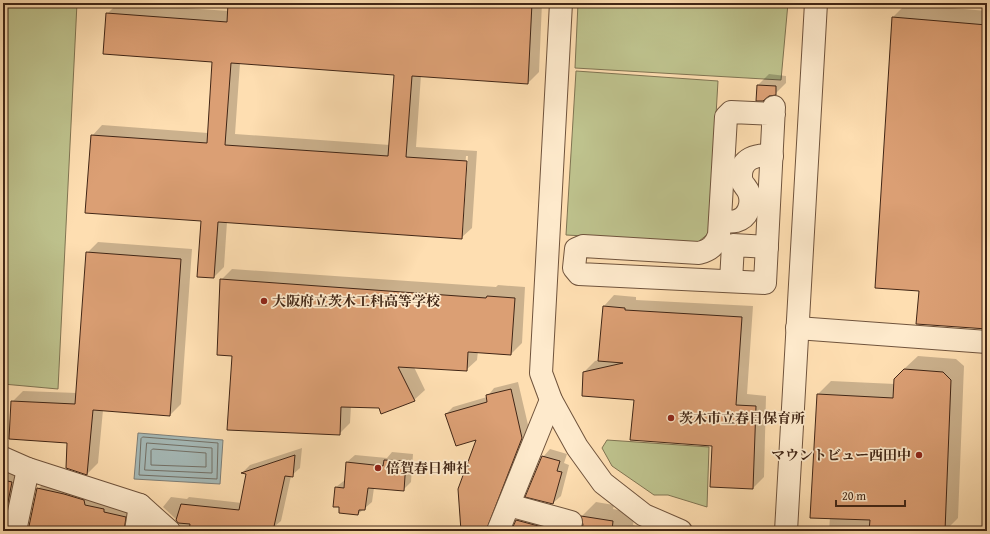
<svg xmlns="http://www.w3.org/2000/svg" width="990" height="534" font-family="'Gentium Book Plus','Noto Serif JP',serif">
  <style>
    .green { fill: #bec28d; stroke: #807452 }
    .water { fill: #a5b9b7; stroke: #7d7e77 }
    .shadow { fill: #0003; fill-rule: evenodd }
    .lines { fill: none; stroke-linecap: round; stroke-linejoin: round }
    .shore { stroke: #737066; stroke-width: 1 }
    .building { fill: #db9f74; stroke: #412616; fill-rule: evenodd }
    .minor-casing { stroke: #70543d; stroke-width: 24 }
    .minor { stroke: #feeacc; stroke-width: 22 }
    .poi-dot { fill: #8f2418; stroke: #feeacc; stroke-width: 1.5 }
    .labels { text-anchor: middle; stroke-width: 3.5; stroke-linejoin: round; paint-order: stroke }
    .poi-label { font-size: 14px; font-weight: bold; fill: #412616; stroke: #feeacc; text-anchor: start }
  </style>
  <rect width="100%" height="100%" fill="#fedeb1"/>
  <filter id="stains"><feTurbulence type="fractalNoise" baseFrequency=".005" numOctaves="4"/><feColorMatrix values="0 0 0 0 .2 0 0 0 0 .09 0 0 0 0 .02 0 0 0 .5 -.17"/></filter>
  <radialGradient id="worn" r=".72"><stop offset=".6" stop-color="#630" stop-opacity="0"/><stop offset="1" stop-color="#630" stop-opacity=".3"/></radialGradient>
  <g class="green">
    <polygon points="3,3 77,3 58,389 3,384"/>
    <polygon points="578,3 788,3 781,80 575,68"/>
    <polygon points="576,71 718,81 709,233 698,242 566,235"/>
    <polygon points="607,440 709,447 707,507 668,495 654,495 612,466 602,448"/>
  </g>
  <polygon class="water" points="138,433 223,440 220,484 134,479"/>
  <g class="shadow">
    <path d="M118 3 228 11 229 3H542L539 72 528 83 421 75 416 147 477 151 472 228 461 238 227 222 224 267 214 277 202 220 92 136 102 125 208 133 214 61 107 14ZM240 63 395 74 390 145 235 134ZM466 156H468L463 228H461Z"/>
    <polygon points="906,4 987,11 987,328 920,290 893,17"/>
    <polygon points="769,74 786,76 786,83 775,94 768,95 758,85"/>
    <polygon points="98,242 192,249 181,404 170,415 103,410 98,463 87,474 68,442 12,402 23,391 77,393 87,253"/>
    <polygon points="232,269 496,287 498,285 525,287 522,343 511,354 478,351 477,360 466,370 414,367 425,390 414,400 380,407 351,406 350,423 339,434 233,355 221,280"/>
    <polygon points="614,295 636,297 636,300 753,306 747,394 766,396 764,477 753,488 713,445 635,399 584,372 595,361 599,360 604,306"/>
    <polygon points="918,356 956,359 964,366 958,518 945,531 829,531 830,517 818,394 831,381 895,384 904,369"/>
    <polygon points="518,382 529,429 496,531 462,531 478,439 446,414 453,407 487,397 494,388"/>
    <polygon points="302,448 300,468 291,476 281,521 269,531 182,531 178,521 163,507 171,497 187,499 189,497 242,503 247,473 243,472 250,465"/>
    <polygon points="550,449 567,454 564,463 569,465 561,496 553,503 543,457"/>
    <polygon points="392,452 413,454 411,482 403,490 374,488 372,502 358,514 336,487 345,480 347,462 355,455 387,458"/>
    <polygon points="3,467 21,470 14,531 3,531"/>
    <polygon points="46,481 133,509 135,531 29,531 38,489"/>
    <polygon points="596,502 614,505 613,509 635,513 633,525 650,531 513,531 517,520 531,506 583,519 582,516"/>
  </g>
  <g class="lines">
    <g class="shore">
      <polygon points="143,437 218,443 217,479 139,475 141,439"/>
      <polygon points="147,443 212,448 212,473 145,470"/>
      <polygon points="153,449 206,453 206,467 151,465 151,451"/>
    </g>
  </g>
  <g class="building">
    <path d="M228 3H532L528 84 412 76 406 157 467 161 462 239 218 222 214 278 197 277 201 221 85 213 91 135 207 143 212 62 103 54 106 13 227 22ZM231 63 394 75 388 156 225 145Z"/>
    <polygon points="892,17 987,25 987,329 916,324 919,291 875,288"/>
    <polygon points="757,85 776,86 776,95 769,96 763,101 756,101"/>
    <polygon points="86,252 181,259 170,416 93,410 87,475 66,468 67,443 9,439 11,401 75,404"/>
    <polygon points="220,279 486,298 487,296 515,298 511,355 468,352 467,371 398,367 415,401 381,414 379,408 341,407 340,435 227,430 232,356 217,355"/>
    <polygon points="603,306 625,308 625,310 742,317 736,405 756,406 753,489 710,487 712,446 630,440 634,400 582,396 583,372 623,363 598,361"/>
    <polygon points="904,369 943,372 951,380 945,531 869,531 870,520 810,518 817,394 893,398 894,379"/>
    <polygon points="511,389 522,438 486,531 461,531 458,489 476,440 456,446 445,414 487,402 486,395"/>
    <polygon points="295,455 293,477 285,476 273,531 189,531 190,524 178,523 176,520 181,504 239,510 246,474 241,473"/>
    <polygon points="542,456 560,461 557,471 562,472 553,504 525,497"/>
    <polygon points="384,460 406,461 404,491 368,488 365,510 359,510 358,515 339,513 339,507 333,507 335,487 344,488 346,462 383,466"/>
    <polygon points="3,480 12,482 3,527"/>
    <polygon points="37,488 64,494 84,500 85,505 104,509 104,512 126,517 124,531 28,531"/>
    <polygon points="581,516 613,521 612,531 580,531 583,525"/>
    <polygon points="516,520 557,531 511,531"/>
  </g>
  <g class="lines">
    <defs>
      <g id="minor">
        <polyline points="561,3 541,373 551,400 577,447 603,483 644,515 681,531"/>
        <path d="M774 114 731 112 726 117 719 235C715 246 710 250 699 253L583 246 576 249 574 268 579 274 765 283 774 107"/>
        <path d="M720 221C725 221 731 222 736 221 748 218 753 204 749 193 747 187 741 184 741 177 740 158 757 154 772 156"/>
        <polyline points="731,281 733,245 767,247"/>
        <polyline points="797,328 987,342"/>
        <polyline points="3,458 28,469 140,505 169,531"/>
        <polyline points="509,505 571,522"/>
        <polyline points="15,531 28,469"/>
        <polyline points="136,531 140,505"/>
        <polyline points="498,531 551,400"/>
        <polyline points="786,531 816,3"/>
      </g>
    </defs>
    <use href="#minor" class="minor-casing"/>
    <use href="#minor" class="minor"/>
  </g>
  <g class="poi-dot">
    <circle cx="264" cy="301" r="4"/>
    <circle cx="671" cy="418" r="4"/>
    <circle cx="919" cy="455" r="4"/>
    <circle cx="378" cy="468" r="4"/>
  </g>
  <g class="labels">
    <g class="poi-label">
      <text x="272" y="306">大阪府立茨木工科高等学校</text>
      <text x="679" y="423">茨木市立春日保育所</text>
      <text x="911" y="460" text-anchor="end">マウントビュー西田中</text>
      <text x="386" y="473">倍賀春日神社</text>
    </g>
  </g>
  <rect width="990" height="534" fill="none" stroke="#fedeb1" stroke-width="16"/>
  <rect x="4" y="4" width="982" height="526" fill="none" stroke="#412616" stroke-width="2"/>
  <rect x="8" y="8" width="974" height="518" fill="none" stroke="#412616"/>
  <path d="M836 500v6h69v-6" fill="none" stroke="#412616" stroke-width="2"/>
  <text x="842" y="500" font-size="12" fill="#412616" stroke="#feeacc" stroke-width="3" paint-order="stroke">20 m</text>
  <rect width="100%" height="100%" filter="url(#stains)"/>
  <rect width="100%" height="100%" fill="url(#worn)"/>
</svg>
